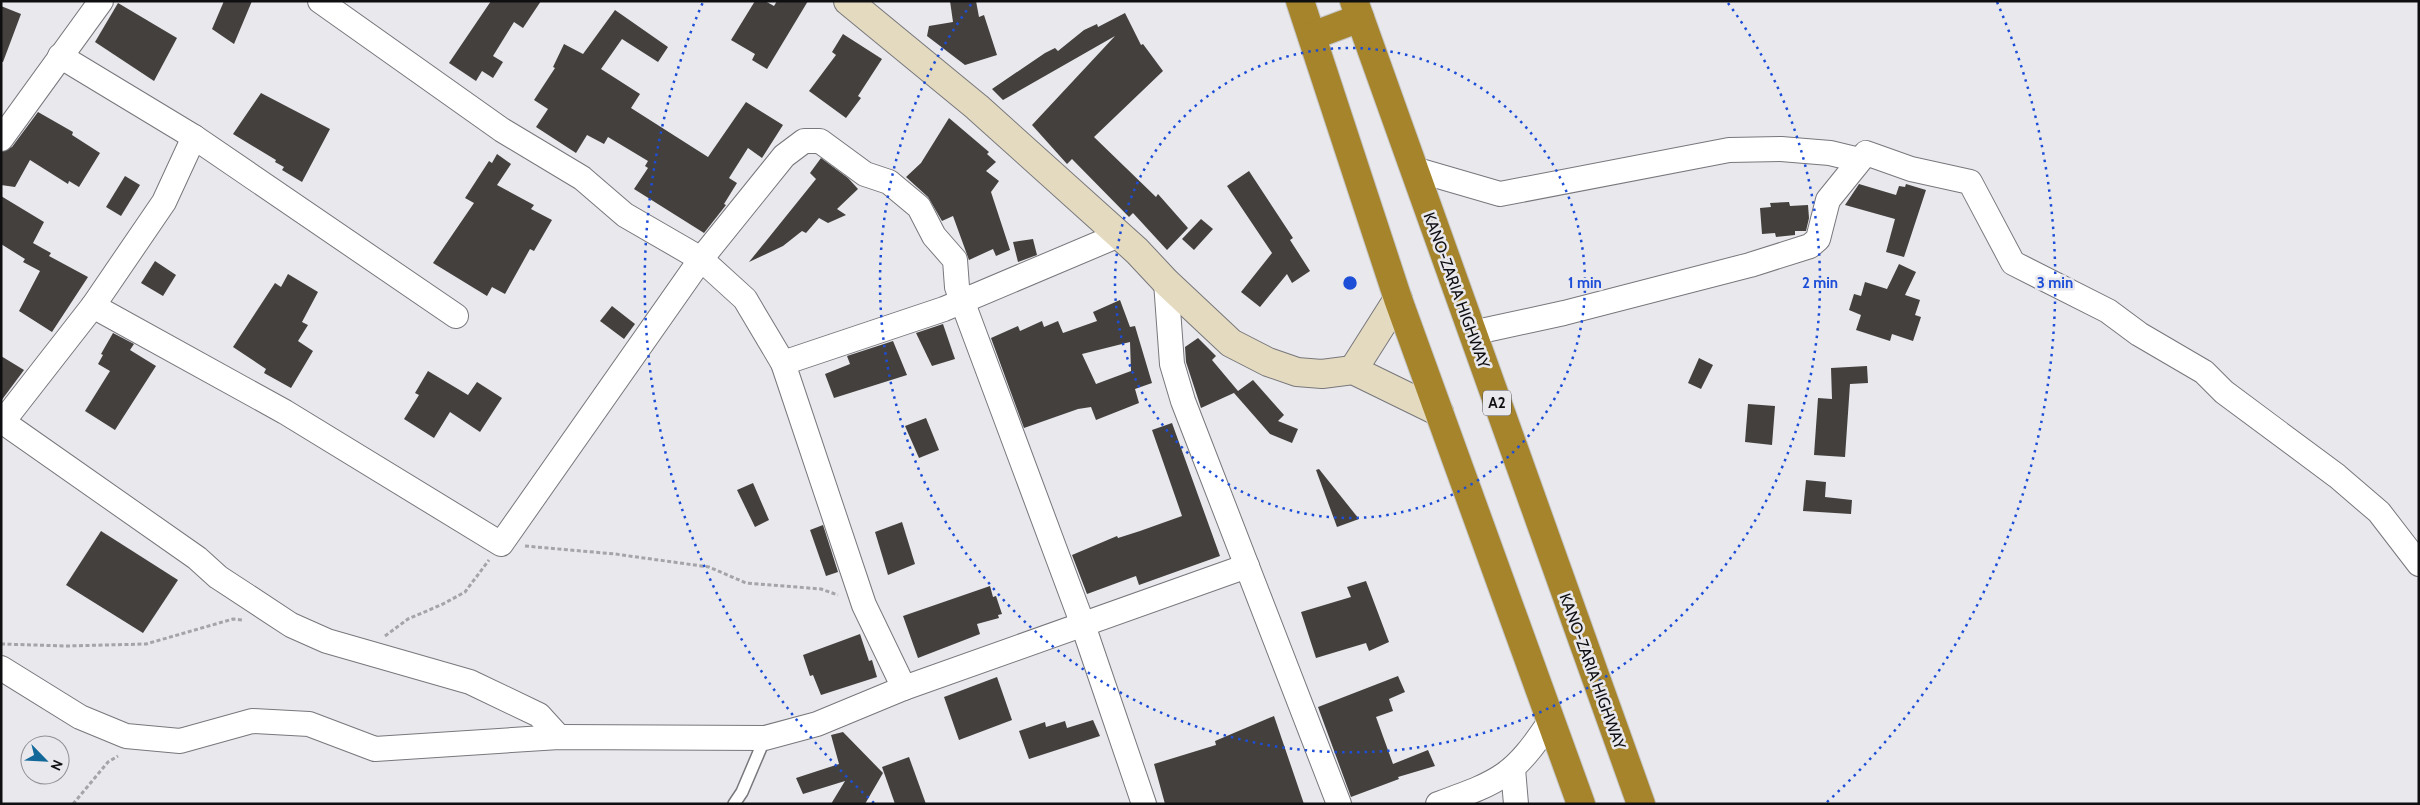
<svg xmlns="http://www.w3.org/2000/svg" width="2420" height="805" font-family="Cabin,sans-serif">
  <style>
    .building { fill: #44403e; fill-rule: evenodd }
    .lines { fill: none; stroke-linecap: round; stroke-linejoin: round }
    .lane-casing { stroke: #77777c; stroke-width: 14 }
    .street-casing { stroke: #77777c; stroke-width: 26 }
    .secondary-casing { stroke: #77777c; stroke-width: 30 }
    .highway-casing { stroke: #c5c5c6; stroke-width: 30 }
    .path { stroke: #a5a5a9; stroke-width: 3; stroke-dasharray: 4 2.5; stroke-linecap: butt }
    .lane { stroke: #fff; stroke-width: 11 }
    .street { stroke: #fff; stroke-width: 24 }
    .secondary { stroke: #e4dabf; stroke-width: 28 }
    .highway { stroke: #a5842b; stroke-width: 28 }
    .ring { fill: none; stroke: #1d4ed8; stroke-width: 2.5; stroke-dasharray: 2.5 5 }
    .labels { text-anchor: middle; stroke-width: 5; stroke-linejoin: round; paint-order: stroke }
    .shield { fill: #e8e8ed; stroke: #505053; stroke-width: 1 }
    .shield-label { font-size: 15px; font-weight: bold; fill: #0f0f11 }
    .street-label { font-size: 16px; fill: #0f0f11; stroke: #e8e8ed }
    .centre { fill: #1d4ed8; stroke: #e8e8ed; stroke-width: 2.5 }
    .ring-label { font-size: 15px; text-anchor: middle; font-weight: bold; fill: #1d4ed8; stroke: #e8e8ed; stroke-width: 5; stroke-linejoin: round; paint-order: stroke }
  </style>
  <rect width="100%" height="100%" fill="#e8e8ed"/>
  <g class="building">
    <polygon points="224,1 252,1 234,44 212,29"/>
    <polygon points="491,1 541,1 523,28 514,22 493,56 503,62 493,78 482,71 476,81 449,63"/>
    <polygon points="755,1 765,1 774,6 777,1 808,1 767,69 752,60 755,54 731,40"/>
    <polygon points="950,1 976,1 979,17 984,15 997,55 965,65 927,36 929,26 953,22"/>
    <polygon points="118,3 177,38 154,81 95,42"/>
    <polygon points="1,6 21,14 3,62 1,62"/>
    <polygon points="615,10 668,47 658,62 622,39 601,69 640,94 631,108 708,157 746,102 783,125 762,158 748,148 729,178 737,183 724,204 726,205 704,233 634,189 648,168 645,166 648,161 608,137 604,144 587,135 576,153 536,127 548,109 534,100 555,68 553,67 564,44 583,54"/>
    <polygon points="1125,13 1141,45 1143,44 1163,71 1094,137 1156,197 1158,194 1188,228 1167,250 1133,213 1129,217 1072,159 1067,164 1032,125 1115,36 1003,100 992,89 1045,53 1055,48 1058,51 1084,30 1097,24 1098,27"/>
    <polygon points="843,34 882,59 858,96 861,98 846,118 809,91 836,55 832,52"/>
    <polygon points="261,93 330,129 302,182 282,170 284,167 275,162 276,160 233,134"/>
    <polygon points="38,112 73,132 72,135 100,153 79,187 69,181 68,184 30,160 15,187 1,185 1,152 12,147"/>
    <polygon points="949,118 989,152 987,154 996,162 986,171 999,181 991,192 1010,250 996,256 993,249 969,260 953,216 942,221 928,197 906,177 921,163"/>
    <polygon points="497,154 511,164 497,185 534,205 531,209 552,220 534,251 530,249 505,294 492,287 487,296 433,263 474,203 465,198 489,161 492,163"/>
    <polygon points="821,158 848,178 858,189 837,209 846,215 828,223 819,218 806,233 802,231 783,246 749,262 816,179 810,173"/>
    <polygon points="1249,171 1293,238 1290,240 1310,271 1292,283 1287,274 1260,307 1241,292 1272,253 1227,186"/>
    <polygon points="125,176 140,185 121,216 106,207"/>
    <polygon points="1859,184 1896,195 1899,186 1905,187 1906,184 1926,190 1904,257 1886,252 1895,219 1845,205"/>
    <polygon points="1,196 44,222 33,243 51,253 49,256 88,277 52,332 19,311 40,271 23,262 25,259 1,244"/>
    <polygon points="1789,202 1790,206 1808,205 1809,218 1806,231 1795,231 1795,235 1776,237 1775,233 1762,234 1760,208 1771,207 1770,203"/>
    <polygon points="1201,219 1213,229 1194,250 1182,239"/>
    <polygon points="1033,239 1037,255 1018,262 1013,242"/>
    <polygon points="155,261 176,275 163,296 141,283"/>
    <polygon points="1899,264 1916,272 1905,295 1920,300 1915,315 1921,317 1913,341 1892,334 1890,341 1856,330 1861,315 1849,310 1854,294 1861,296 1865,282 1887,289"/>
    <polygon points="288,274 318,292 302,322 308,325 298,341 313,351 291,388 264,373 266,369 233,347 275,283 281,287"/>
    <path d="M1120 300 1130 327 1135 326 1152 383 1135 389 1139 403 1096 420 1091 407 1078 409 1024 428 991 338 1018 326 1020 331 1042 321 1044 327 1058 321 1063 333 1097 321 1093 312ZM1130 342 1131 371 1096 384 1082 354Z"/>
    <polygon points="612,306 635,324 624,339 600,321"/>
    <polygon points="943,324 955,359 932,366 916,333"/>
    <polygon points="113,333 134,344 130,350 156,366 115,430 85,411 110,371 98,364 103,355 101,354"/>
    <polygon points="1198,338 1216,356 1212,360 1238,391 1253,380 1284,415 1278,421 1298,429 1292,443 1270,434 1234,393 1236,392 1201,408 1186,362 1185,347"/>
    <polygon points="893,341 907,375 834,398 825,374 850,364 847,356"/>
    <polygon points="1,356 24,370 1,401"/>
    <polygon points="1699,358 1713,365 1701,389 1688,383"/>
    <polygon points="1867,366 1868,383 1850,384 1845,457 1814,455 1818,398 1832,399 1831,368"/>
    <polygon points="428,371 468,395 477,382 502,398 480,432 450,412 434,438 404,419 419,395 415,393"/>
    <polygon points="1748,404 1775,406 1772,445 1745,442"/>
    <polygon points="926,418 939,450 919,458 905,426"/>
    <polygon points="1172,423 1220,556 1139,585 1136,576 1087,594 1072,555 1117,536 1118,538 1140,531 1182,516 1152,430"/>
    <polygon points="1319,469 1359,519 1337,527 1316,470"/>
    <polygon points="1806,480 1826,482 1825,497 1852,500 1851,514 1803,511"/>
    <polygon points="753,483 769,520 755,527 737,490"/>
    <polygon points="902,522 915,564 888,575 875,532"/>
    <polygon points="823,525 838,572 826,576 810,530"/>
    <polygon points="101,531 178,580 143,633 66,585"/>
    <polygon points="1366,581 1389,642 1369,651 1366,643 1316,658 1301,612 1351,597 1347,587"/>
    <polygon points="990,586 993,597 996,596 1002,614 998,615 999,618 977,624 980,634 918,658 903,616"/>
    <polygon points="860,634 869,661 872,660 877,677 821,695 813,675 810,676 803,655"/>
    <polygon points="1398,676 1405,692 1389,699 1393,711 1376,717 1393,764 1428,750 1435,766 1398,777 1399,779 1351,797 1318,707"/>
    <polygon points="997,677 1012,720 959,740 944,697"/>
    <polygon points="1274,716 1304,804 1165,804 1154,764 1216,745 1215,741"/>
    <polygon points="1093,720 1100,736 1029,759 1019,731 1045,722 1046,727 1065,721 1067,728"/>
    <polygon points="843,732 883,773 865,804 831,804 845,781 803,794 796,778 839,764 831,735"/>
    <polygon points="909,757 926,804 895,804 882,767"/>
  </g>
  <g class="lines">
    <defs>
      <polyline id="lane" points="734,804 742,792 765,738"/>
      <g id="street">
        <polyline points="320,1 502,130 582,178 625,215 701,259 745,299 783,363 864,605 904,688"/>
        <polyline points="60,56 194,137 456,316"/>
        <polyline points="1,139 101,1"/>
        <polyline points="1414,169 1500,194 1729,150 1781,149 1830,153 1859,160"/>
        <polyline points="1166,282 1172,364 1183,401 1339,804"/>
        <polyline points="93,306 285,412 501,544 701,259 784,156 804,141 820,141 865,174 889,182 919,207 934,236 955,260 957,287 1083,625 1144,804"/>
        <polyline points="1472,333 1564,313 1750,265 1810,246 1818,239 1828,200 1866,153 1911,169 1970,182 2013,263 2108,311 2139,334 2204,372 2224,392 2337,476 2379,512 2419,564"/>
        <polyline points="783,363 944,309 1119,235"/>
        <polyline points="3,422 197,558 218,577 291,625 327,641 470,682 539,715 559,737"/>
        <polyline points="1,424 93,306 164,202 194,137"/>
        <polyline points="1,668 80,717 126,736 180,741 252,721 309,724 375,749 559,737 765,738 817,724 904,688 1247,566"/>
        <polyline points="1513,769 1516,804"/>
        <path d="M1438 804C1501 781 1513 777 1551 720"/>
      </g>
      <g id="secondary">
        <polyline points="848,1 977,107 1137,251 1166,282 1231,343 1268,362 1297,372 1322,374 1353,370 1439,412"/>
        <polyline points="1353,370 1398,299"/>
      </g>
      <g id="highway">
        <polyline points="1300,1 1398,299 1581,804"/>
        <polyline points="1354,1 1641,804"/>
        <polyline points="1312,36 1360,18"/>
      </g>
    </defs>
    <use href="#lane" class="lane-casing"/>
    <use href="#street" class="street-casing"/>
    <use href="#secondary" class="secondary-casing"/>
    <use href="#highway" class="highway-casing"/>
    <g class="path">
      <polyline points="525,546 615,554 709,567 746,583 821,589 838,595"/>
      <polyline points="385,636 408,619 443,604 465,592 489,560"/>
      <polyline points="1,644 66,646 146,644 233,619 243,620"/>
      <polyline points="73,804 108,762 118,756"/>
    </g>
    <use href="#lane" class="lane"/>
    <use href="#street" class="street"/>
    <use href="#secondary" class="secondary"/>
    <use href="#highway" class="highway"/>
  </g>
  <g class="ring">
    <circle cx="1350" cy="283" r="235"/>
    <path d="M1728 3A470 470 0 1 1 972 3"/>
    <path d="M874 803A705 705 0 0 1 703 2M1997 2A705 705 0 0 1 1826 803"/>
  </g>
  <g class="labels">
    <rect class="shield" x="1483" y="390.5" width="28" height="25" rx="4"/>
    <g class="shield-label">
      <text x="1497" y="408">A2</text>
    </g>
    <g class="street-label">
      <text transform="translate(1457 290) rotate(70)" y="6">KANO-ZARIA HIGHWAY</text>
      <text transform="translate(1593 671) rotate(70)" y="6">KANO-ZARIA HIGHWAY</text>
    </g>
  </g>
  <circle cx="1350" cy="283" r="8" class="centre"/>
  <g class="ring-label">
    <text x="1585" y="288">1 min</text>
    <text x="1820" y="288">2 min</text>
    <text x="2055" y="288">3 min</text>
  </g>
  <rect width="2420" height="805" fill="none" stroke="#0f0f11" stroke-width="5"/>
  <g transform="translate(45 760) rotate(114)"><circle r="24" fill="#e8e8ed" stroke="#919195"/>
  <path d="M0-4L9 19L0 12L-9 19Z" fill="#126898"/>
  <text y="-8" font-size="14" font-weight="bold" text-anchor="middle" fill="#0f0f11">N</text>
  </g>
</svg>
